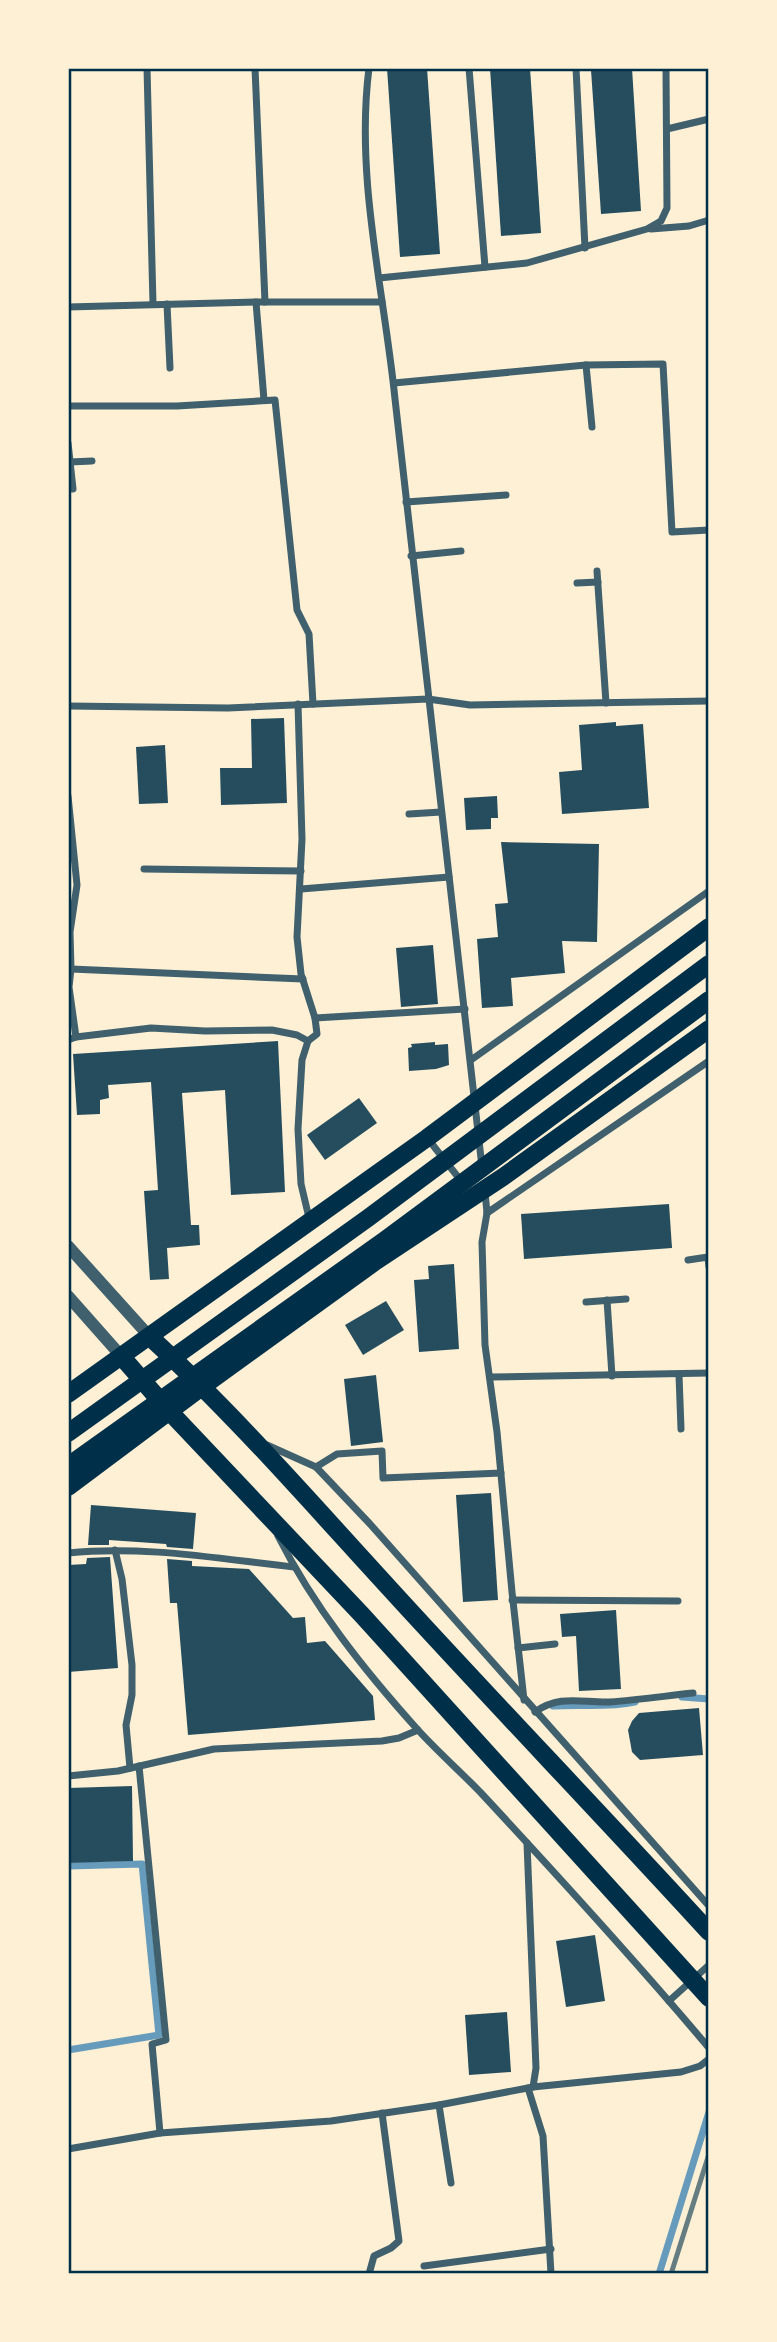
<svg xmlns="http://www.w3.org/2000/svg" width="777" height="2342" font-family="Poppins,sans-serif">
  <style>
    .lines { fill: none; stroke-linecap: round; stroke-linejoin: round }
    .stream { stroke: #669bbc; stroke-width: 7 }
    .building { fill: #264d5e }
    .minor { stroke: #3f606c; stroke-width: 7 }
    .tertiary { stroke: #3f606c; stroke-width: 12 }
    .trunk { stroke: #003049; stroke-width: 18 }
    .rail { stroke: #657d81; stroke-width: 5 }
    .neatline { fill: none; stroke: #003049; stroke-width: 2.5 }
  </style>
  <rect width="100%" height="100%" fill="#fdf0d5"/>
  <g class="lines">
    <g class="stream">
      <polyline points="682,1697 709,1699"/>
      <path d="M553 1706C582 1704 607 1708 635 1702"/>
      <polyline points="68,1866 142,1864 159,2035 68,2050"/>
      <polyline points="659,2274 709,2112"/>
    </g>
  </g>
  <g class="building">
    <polygon points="387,68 427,68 440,254 400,257"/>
    <polygon points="490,68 530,68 541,233 501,236"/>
    <polygon points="632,68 641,211 601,214 591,70"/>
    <polygon points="284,718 287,803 221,805 220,768 252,768 251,719"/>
    <polygon points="616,722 616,726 643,724 649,808 562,814 559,772 582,770 579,725"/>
    <polygon points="165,745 168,803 139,804 136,747"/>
    <polygon points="497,796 498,818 491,818 491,829 466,830 464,798"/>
    <polygon points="501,842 599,844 597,942 562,941 565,973 511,978 513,1006 482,1008 477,939 498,937 495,904 508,903"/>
    <polygon points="433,945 438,1004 401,1007 396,948"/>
    <polygon points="278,1041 285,1192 231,1195 225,1090 182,1093 191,1225 199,1225 200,1245 167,1248 169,1279 150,1280 144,1191 158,1190 151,1082 108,1085 109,1098 100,1100 100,1114 77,1115 73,1054"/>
    <polygon points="435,1042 435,1045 448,1044 449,1065 436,1069 409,1071 408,1048 412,1047 411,1044"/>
    <polygon points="359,1098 377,1123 325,1160 307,1135"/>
    <polygon points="669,1204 672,1248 524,1259 521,1214"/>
    <polygon points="454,1264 459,1349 419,1352 414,1280 429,1279 428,1266"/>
    <polygon points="386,1301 404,1330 363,1355 345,1325"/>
    <polygon points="376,1375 383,1442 351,1446 344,1379"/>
    <polygon points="491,1493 498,1600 463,1602 456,1495"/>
    <polygon points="91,1505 196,1513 193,1549 167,1547 166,1544 109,1540 109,1545 88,1545"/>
    <polygon points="110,1557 118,1668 68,1672 68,1565 86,1564 87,1558"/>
    <polygon points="167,1559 192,1561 192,1566 249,1569 293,1618 305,1617 307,1643 325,1641 373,1696 375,1720 188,1735 177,1603 170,1603"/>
    <polygon points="616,1610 621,1689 579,1691 576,1636 562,1637 560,1614"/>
    <polygon points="699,1708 703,1755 640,1760 632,1752 628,1730 632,1721 639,1713"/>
    <polygon points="132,1786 133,1861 68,1863 68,1788"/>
    <polygon points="595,1935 605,2001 566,2007 556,1941"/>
    <polygon points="507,2012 511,2072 469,2075 465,2015"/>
  </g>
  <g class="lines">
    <g class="minor">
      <polyline points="147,68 153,304"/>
      <polyline points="255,68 265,302"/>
      <path d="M369 68C355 178 384 290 395 399 422 655 455 911 482 1167"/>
      <polyline points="469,68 485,267"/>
      <polyline points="576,68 585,248"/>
      <polyline points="667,129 709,119"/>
      <polyline points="651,229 689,226 709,220"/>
      <polyline points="379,278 527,263 647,229 661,221 667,208 666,68"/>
      <polyline points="256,302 264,400"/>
      <polyline points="167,304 170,368"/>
      <polyline points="68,307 256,302 382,302"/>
      <polyline points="586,365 592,427"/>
      <polyline points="394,383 586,365 663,364 672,532 709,530"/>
      <polyline points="68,406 177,406 275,400 297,610 309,634 313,704"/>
      <polyline points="68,443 73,489"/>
      <polyline points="70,462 92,461"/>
      <polyline points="406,502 506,495"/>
      <polyline points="411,556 461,551"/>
      <polyline points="597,571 606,703"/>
      <polyline points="577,583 598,582"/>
      <polyline points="298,704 302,839 297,937 301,974 315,1018 317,1034 308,1041 302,1060 298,1129 301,1184 310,1222"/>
      <polyline points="68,706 228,708 428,699 470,705 709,701"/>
      <polyline points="68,796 77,885 70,932 71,969 69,987 76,1037 68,1040"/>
      <polyline points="409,814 441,812"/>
      <polyline points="144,869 301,871"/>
      <polyline points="301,889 449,877"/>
      <polyline points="71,969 303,979"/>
      <polyline points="315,1018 465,1009"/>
      <polyline points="76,1037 151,1028 205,1031 272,1030 297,1035 308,1041"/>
      <polyline points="471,1060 709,891"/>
      <polyline points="428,1139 462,1182"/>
      <polyline points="485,1192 487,1213 482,1242 485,1345 497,1432 512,1592 524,1700"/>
      <polyline points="487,1213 709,1061"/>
      <polyline points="688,1260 708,1257 709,1267"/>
      <polyline points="607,1300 612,1376"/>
      <polyline points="586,1302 626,1299"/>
      <polyline points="679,1375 681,1429"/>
      <polyline points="490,1377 709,1373"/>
      <polyline points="267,1445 316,1467 370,1524 709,1906"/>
      <polyline points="316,1467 337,1454 382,1451 383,1478 501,1473"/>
      <path d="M278 1536C314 1607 364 1670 418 1730 438 1752 461 1772 482 1794 559 1877 636 1961 709 2048"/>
      <polyline points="115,1550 122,1579 132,1665 132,1695 126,1725 130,1768"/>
      <path d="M68 1553C143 1545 220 1559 294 1567"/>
      <polyline points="512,1600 678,1601"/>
      <polyline points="518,1648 555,1644"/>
      <path d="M535 1712C560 1694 582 1703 610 1702 637 1700 665 1696 693 1693"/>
      <polyline points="139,1766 166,2040 152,2044 160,2133"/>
      <polyline points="68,1776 118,1771 214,1749 382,1741 399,1738 418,1730"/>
      <polyline points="527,1843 536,2068 533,2087"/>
      <polyline points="669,2001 709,1965"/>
      <polyline points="528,2088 543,2136 551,2274"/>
      <polyline points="439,2105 451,2183"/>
      <polyline points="68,2149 160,2133 331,2121 439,2105 533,2087 681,2072 700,2066 709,2059"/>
      <polyline points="424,2266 551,2249"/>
      <polyline points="369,2274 374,2256 391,2248 399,2241 382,2113"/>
    </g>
    <g class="tertiary">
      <polyline points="68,1246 150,1337"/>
      <polyline points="68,1296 122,1357"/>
    </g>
    <g class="trunk">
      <path d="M150 1337C236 1416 312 1504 391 1590 496 1705 604 1817 709 1932"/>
      <polyline points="122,1357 170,1412 362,1615 709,1998"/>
      <polyline points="68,1394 427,1138 709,927"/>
      <polyline points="68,1433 368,1218 709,964"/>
      <polyline points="68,1466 385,1240 709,1000"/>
      <polyline points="68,1487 203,1386 376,1261 503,1177 709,1029"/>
    </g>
    <polyline class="rail" points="671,2274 709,2154"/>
  </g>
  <rect width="777" height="2342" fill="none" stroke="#fdf0d5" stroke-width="140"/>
  <rect x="70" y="70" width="637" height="2202" class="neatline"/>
</svg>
